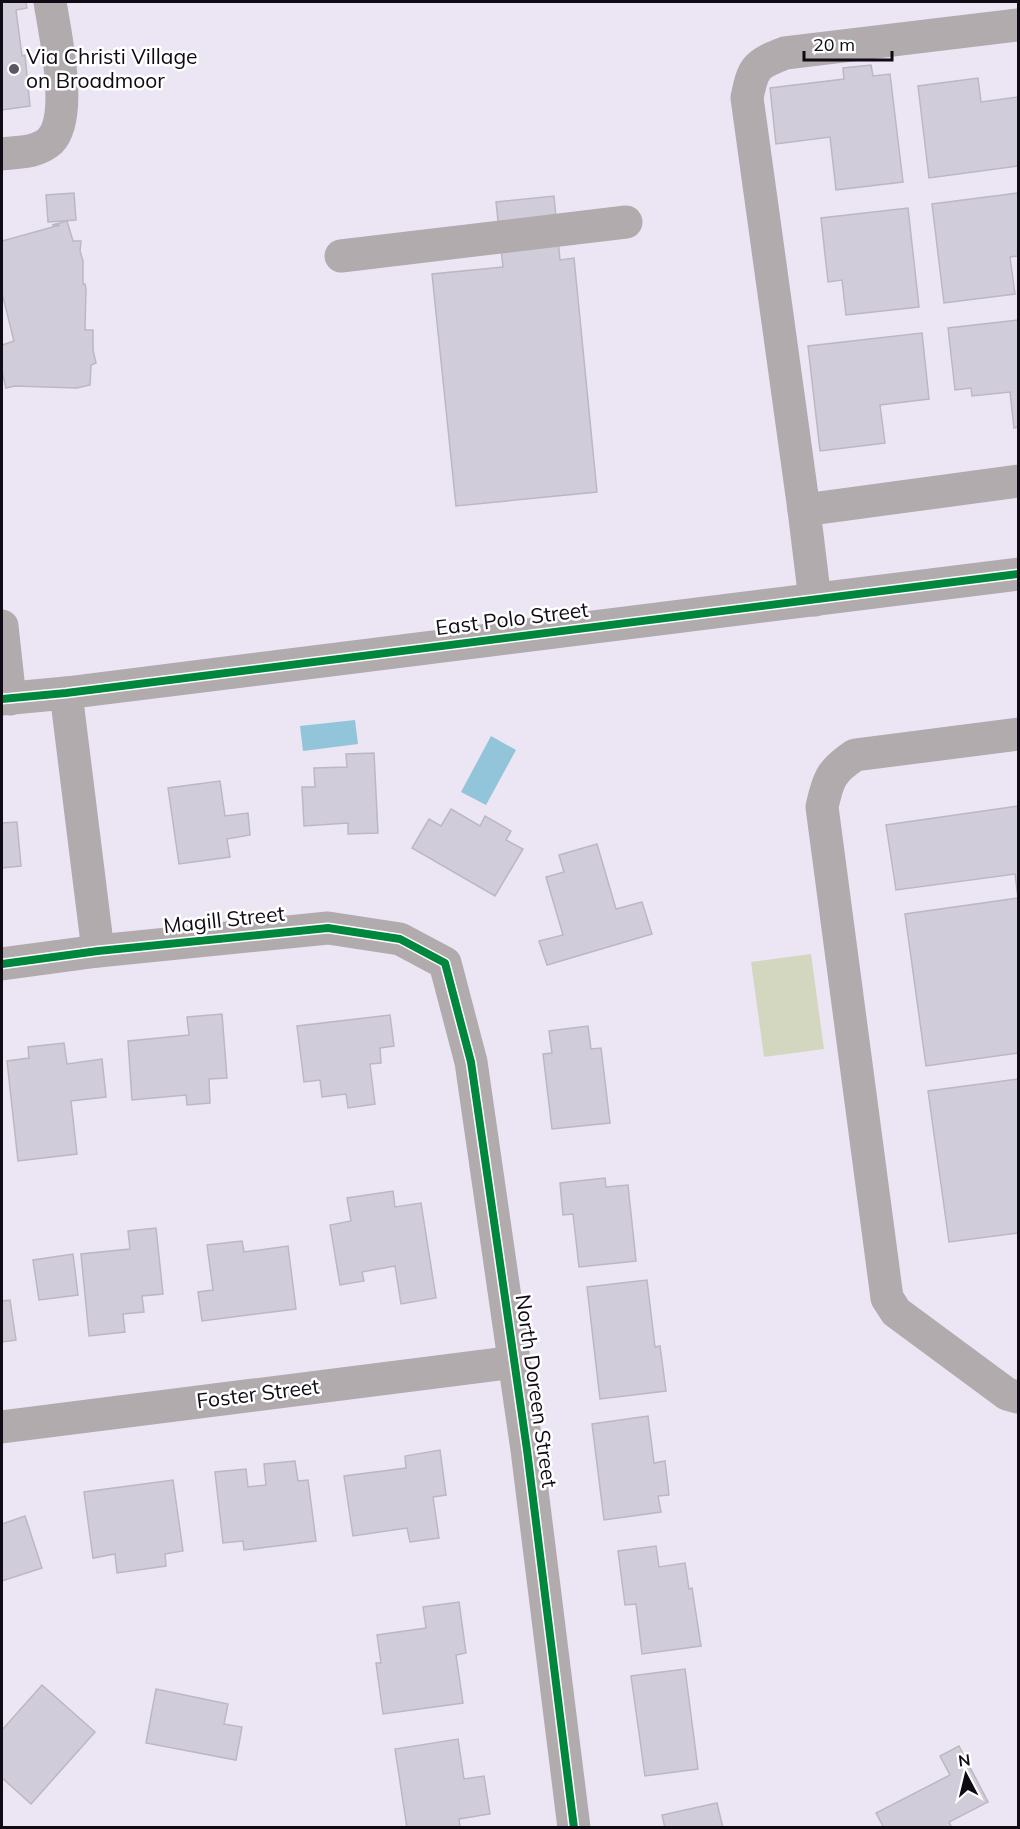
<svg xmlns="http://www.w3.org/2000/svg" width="1020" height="1829" font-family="Mulish,sans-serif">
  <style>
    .green { fill: #d4d7c0 }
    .water { fill: #92c5d9 }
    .building { fill: #d1ccd9; stroke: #bcb7c2; stroke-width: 1.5 }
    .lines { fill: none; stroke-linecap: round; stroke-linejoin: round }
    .minor { stroke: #b1abad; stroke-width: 33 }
    .cycleway-casing { stroke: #fff; stroke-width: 11 }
    .cycleway { stroke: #00873e; stroke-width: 8 }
    .poi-dot { fill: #5c5762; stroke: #fff; stroke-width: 2 }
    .labels { text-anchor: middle; stroke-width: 5; stroke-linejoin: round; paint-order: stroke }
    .poi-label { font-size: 21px; fill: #0f0a14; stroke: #fff; text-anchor: start }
    .street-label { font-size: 21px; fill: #0f0a14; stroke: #fff }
  </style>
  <rect width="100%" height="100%" fill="#ece6f4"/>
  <polygon class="green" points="811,954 824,1049 764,1057 751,962"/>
  <g class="water">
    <polygon points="355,720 358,744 303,751 300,726"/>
    <polygon points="491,736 516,750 486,805 461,792"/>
  </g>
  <g class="building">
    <polygon points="2,2 26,2 27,8 16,10 22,56 25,55 30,106 2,110"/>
    <polygon points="871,65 873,76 890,74 903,182 836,190 830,137 776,144 770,88 844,79 843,68"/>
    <polygon points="978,78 981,102 1018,97 1018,166 929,178 918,86"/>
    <polygon points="74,193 76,220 48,222 46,195"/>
    <polygon points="1018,193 1018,256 1010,257 1015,294 944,303 932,204"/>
    <polygon points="554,196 560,260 574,258 597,492 456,506 432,274 503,267 496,202"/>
    <polygon points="908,208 919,307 846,315 842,280 828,282 821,218"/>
    <polygon points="67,221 73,241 81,241 80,251 83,261 83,284 85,284 86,289 85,330 93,330 93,350 96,363 91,365 90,385 77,388 15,386 6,388 2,371 2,345 14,341 2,293 2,241 60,225 52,225"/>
    <polygon points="1018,320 1018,427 1014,428 1010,392 972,396 971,388 955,390 948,328"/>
    <polygon points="922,333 929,399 880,405 885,443 820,451 808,346"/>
    <polygon points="374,753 378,833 348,834 348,823 304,826 302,787 315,787 314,768 347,767 346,754"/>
    <polygon points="220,781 225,816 248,813 250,835 227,839 230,857 179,864 168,788"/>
    <polygon points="1018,806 1018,1053 926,1066 905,914 1018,898 1015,874 896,890 886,825"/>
    <polygon points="451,809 480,826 485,816 511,831 506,840 523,849 495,896 412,848 429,819 441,826"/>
    <polygon points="17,822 21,866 2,868 2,823"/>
    <polygon points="597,844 616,909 642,902 652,934 547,965 539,941 563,935 546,877 564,872 559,855"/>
    <polygon points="222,1014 227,1078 209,1079 210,1103 187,1105 186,1095 132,1100 128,1041 189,1035 187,1017"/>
    <polygon points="390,1015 394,1046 380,1048 381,1063 370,1064 375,1104 348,1108 346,1094 322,1097 320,1080 304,1082 297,1026"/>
    <polygon points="588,1026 591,1049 601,1048 610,1123 552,1129 543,1054 552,1053 549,1031"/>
    <polygon points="64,1043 67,1064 102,1059 106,1097 71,1101 77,1154 18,1161 7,1061 29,1058 28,1047"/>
    <polygon points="1018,1079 1018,1233 949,1242 928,1091"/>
    <polygon points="605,1178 606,1187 628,1185 636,1261 579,1267 573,1214 563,1215 560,1183"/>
    <polygon points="393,1191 395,1207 421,1203 436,1298 401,1304 395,1266 362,1272 364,1281 340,1285 330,1225 351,1221 347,1198"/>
    <polygon points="156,1228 163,1294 142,1296 144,1312 123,1314 125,1332 89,1336 81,1254 130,1249 128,1231"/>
    <polygon points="242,1241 244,1252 288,1246 296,1309 202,1321 198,1292 213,1290 207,1245"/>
    <polygon points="73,1254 78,1295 39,1300 33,1260"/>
    <polygon points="647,1280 655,1347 660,1346 666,1391 600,1399 587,1287"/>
    <polygon points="10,1300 16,1340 2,1342 2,1301"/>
    <polygon points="648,1416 654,1463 665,1461 669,1495 658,1496 661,1512 604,1520 592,1424"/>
    <polygon points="440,1450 446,1495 433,1497 439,1538 410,1542 407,1528 353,1536 344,1476 406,1468 405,1456"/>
    <polygon points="295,1461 298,1481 308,1480 316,1541 244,1550 243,1541 223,1543 215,1472 246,1469 248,1487 266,1485 264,1464"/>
    <polygon points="173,1480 183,1551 165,1554 166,1566 117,1573 115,1554 93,1558 84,1492"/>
    <polygon points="25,1516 42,1568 2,1581 2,1524"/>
    <polygon points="656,1546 659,1567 685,1563 689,1589 692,1588 701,1646 642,1654 636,1604 625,1605 618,1551"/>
    <polygon points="459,1602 466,1653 456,1655 463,1703 383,1714 376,1663 381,1663 377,1635 426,1628 423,1607"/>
    <polygon points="685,1669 698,1769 645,1776 631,1676"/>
    <polygon points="42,1685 95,1732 31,1804 2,1778 2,1730"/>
    <polygon points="156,1689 228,1704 224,1724 242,1727 236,1760 146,1743"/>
    <polygon points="458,1739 464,1779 484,1776 490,1814 459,1819 460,1828 407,1828 395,1749"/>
    <polygon points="959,1746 988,1802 949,1822 952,1828 884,1828 876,1813 950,1775 940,1756"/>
    <polygon points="717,1803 723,1828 665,1828 662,1815"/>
  </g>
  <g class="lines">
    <g class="minor">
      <path d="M2 154C17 152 37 153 50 141 74 117 55 34 50 2"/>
      <polyline points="341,256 626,222"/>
      <path d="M804 510 747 98C753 67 756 64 785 53L1018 25"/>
      <polyline points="815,600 804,510 1018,481"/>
      <polyline points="2,626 10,699"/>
      <polyline points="66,693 98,951"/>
      <polyline points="2,699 66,693 1018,574"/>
      <path d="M1018 734 855 755C831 771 828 779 822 807L887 1298 896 1312 1007 1394 1018 1397"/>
      <polyline points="2,964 98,951 328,928 400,939 445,963 471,1062 527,1450 574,1828"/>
      <polyline points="2,1427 514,1362"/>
    </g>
    <defs>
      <g id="cycleway">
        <polyline points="2,699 66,693 1018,574"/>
        <polyline points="2,964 98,951 328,928 400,939 445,963 471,1062 527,1450 574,1828"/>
      </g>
    </defs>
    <use href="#cycleway" class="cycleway-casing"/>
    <use href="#cycleway" class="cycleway"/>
  </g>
  <circle class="poi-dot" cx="14" cy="69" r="6"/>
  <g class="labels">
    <g class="poi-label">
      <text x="26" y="64">Via Christi Village<tspan x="26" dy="24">on Broadmoor</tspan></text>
    </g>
    <g class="street-label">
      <text transform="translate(512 619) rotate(-7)" y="7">East Polo Street</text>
      <text transform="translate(224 920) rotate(-6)" y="7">Magill Street</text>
      <text transform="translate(536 1391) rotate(82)" y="7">North Doreen Street</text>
      <text transform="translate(258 1394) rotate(-7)" y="7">Foster Street</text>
    </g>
  </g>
  <rect width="1020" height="1829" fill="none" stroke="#0f0a14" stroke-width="6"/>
  <g transform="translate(966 1775) rotate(353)" stroke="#ffffff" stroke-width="4.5" paint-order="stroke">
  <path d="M0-4.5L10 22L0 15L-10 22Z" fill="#0f0a14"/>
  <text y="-9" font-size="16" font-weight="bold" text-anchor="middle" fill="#0f0a14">N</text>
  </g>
  <path d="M804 51v9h88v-9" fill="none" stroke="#0f0a14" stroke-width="3"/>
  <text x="813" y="51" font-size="18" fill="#0f0a14" stroke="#ffffff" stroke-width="4.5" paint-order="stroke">20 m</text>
</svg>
